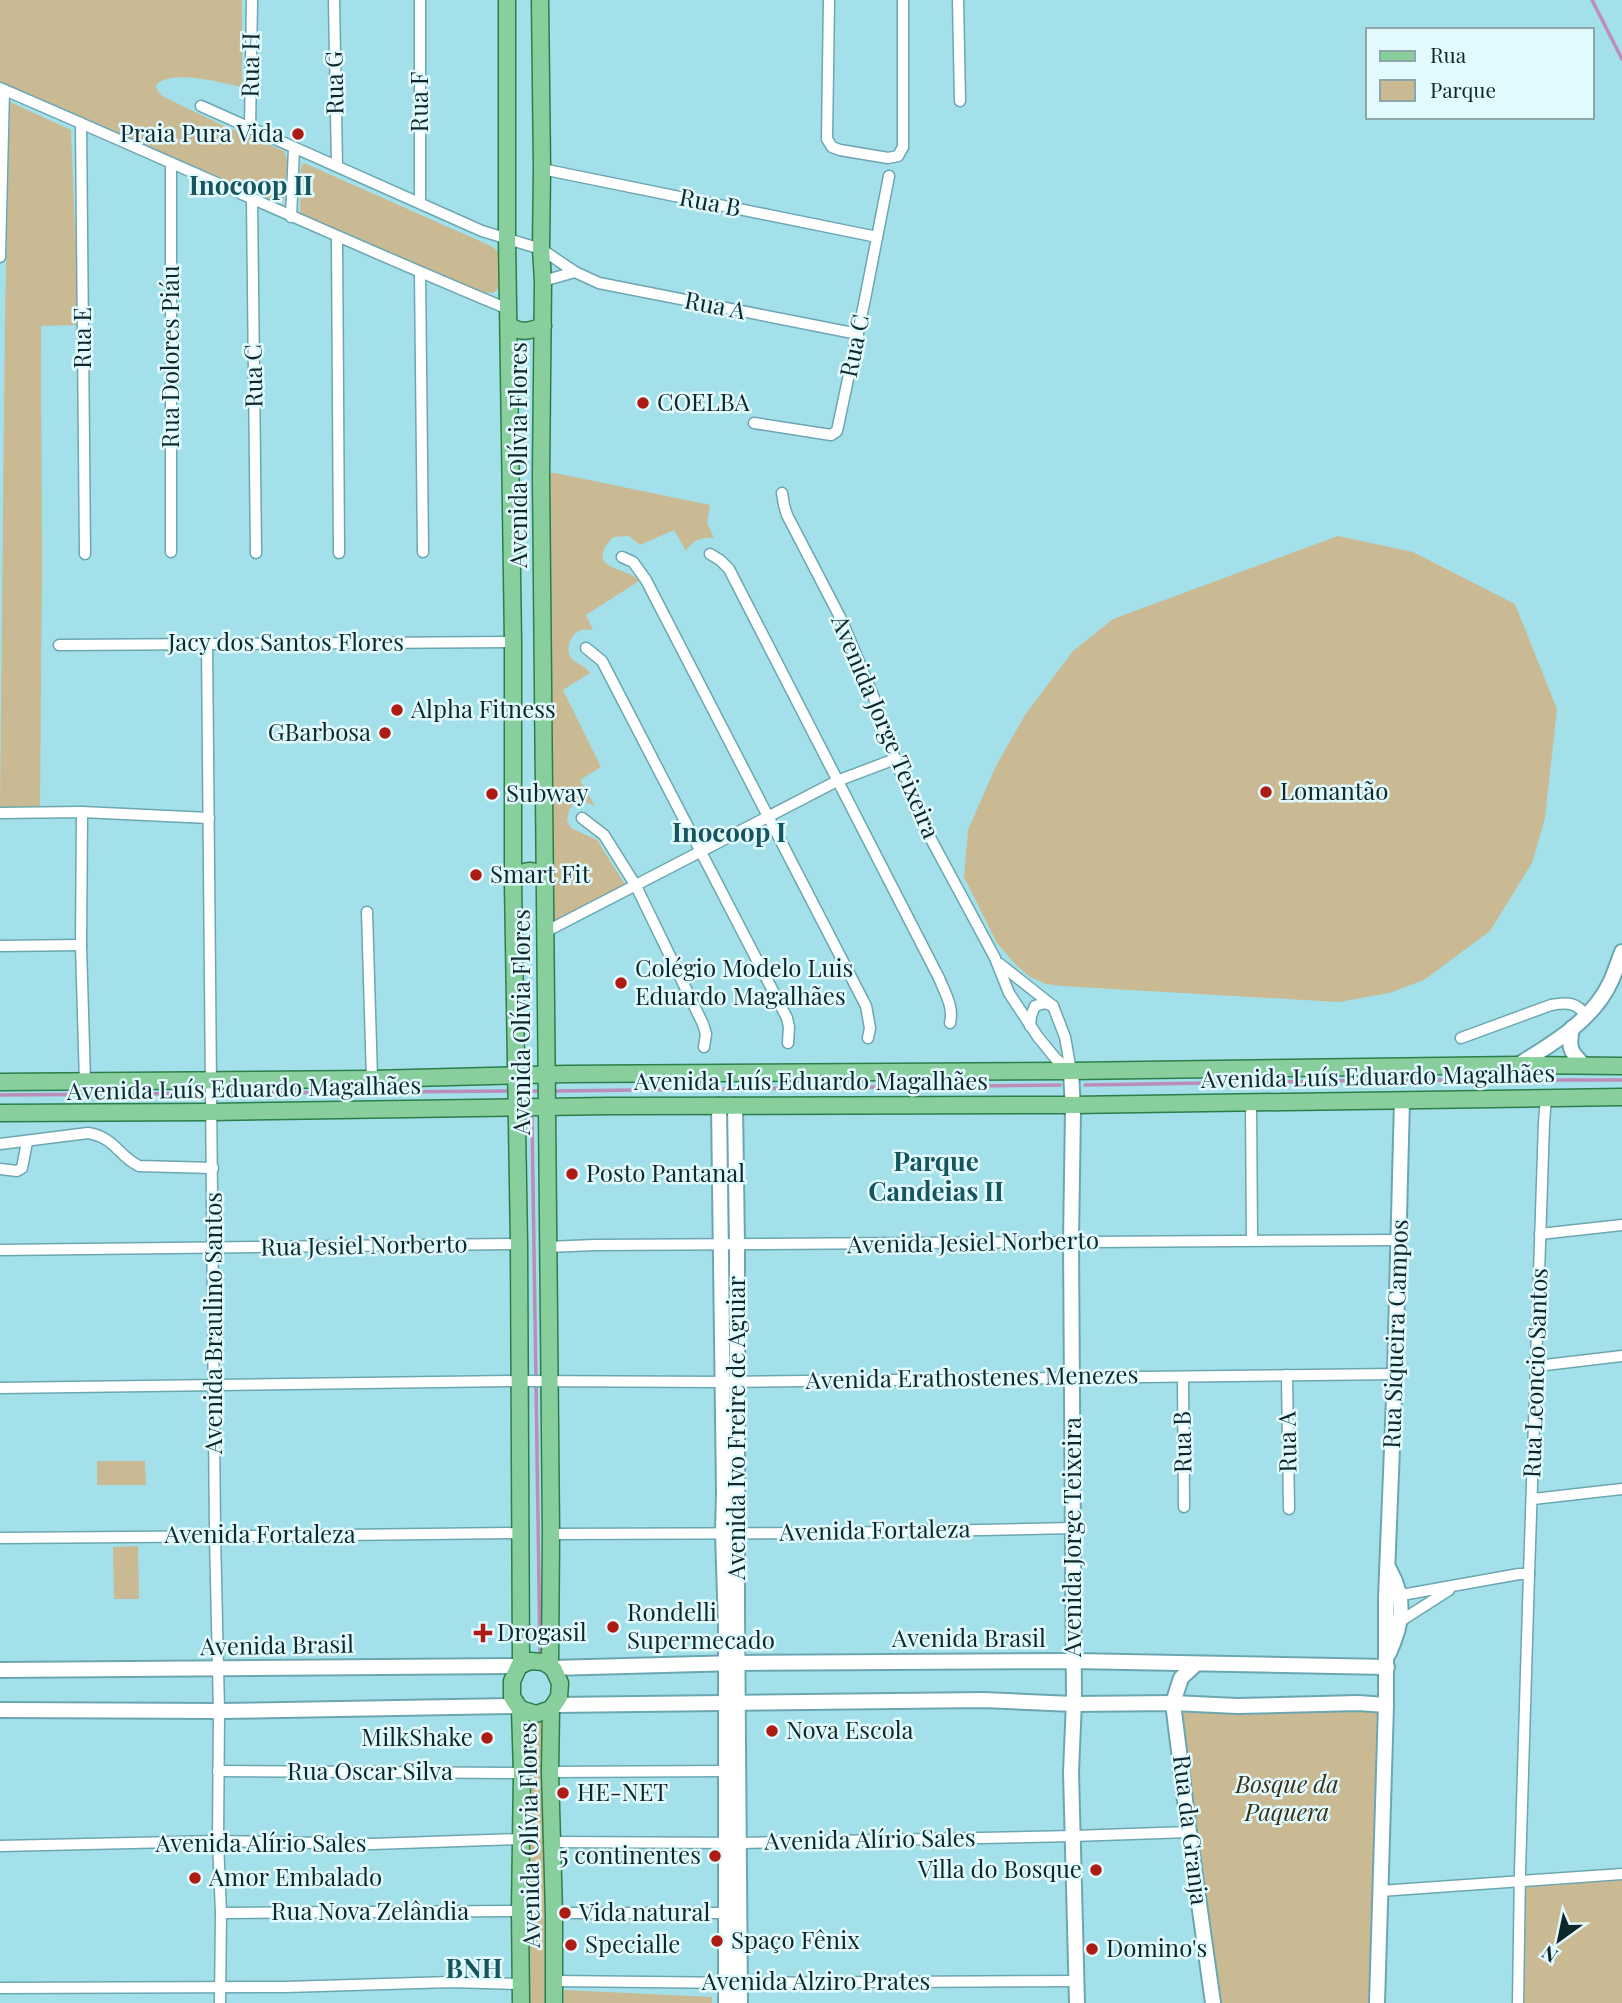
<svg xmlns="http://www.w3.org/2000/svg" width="1622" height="2003" font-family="'Playfair Display',serif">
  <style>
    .green { fill: #c9ba93 }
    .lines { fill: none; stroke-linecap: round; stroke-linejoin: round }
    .stream { stroke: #bc8db8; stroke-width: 3.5 }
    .street-casing { stroke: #6ca7b1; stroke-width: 13 }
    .secondary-casing { stroke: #6ca7b1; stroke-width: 18 }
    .primary-casing { stroke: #2a7f4a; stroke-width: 19 }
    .street { stroke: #fff; stroke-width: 10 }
    .secondary { stroke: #fff; stroke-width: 14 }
    .primary { stroke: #88cf9d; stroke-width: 16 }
    .poi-dot { fill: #ad1c14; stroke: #e2fafe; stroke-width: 2.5 }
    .labels { text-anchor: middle; stroke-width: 5; stroke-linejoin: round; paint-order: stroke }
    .street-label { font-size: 24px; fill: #0e272b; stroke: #e2fafe }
    .poi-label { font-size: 24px; fill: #0e272b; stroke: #e2fafe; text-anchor: start }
    .park-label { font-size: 24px; font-style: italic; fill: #3a2f14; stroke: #e2fafe }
    .neighbourhood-label { font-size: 26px; font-weight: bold; fill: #16555e; stroke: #e2fafe }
  </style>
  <rect width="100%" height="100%" fill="#a3e0ea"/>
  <g class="green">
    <path d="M0 0H242V87C220 83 171 68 155 86L162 96 222 125 284 151 288 163 283 202 274 203 113 130 0 82Z"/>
    <polygon points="10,102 71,130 79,325 41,326 42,571 40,807 0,808 5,314"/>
    <polygon points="304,163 491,246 501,254 501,286 493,293 481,292 300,216 301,167"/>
    <path d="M546 473H555L710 505 707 523 714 538C701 537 693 540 686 551L674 530 640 545 629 536 613 537C582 571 629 566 639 581L586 615 593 630C589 630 585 629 581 630 571 633 564 650 572 659 578 665 585 665 590 673L563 690 601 767 580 780 595 806 583 801 574 803 569 810 567 820 571 828 597 840 626 886 556 924 551 923Z"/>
    <polygon points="1338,536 1413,552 1515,604 1557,709 1545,818 1532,863 1490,931 1424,980 1389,993 1339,1002 1062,986 1046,984 1030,977 1016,965 997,943 964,877 968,830 996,766 1025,715 1073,651 1113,619"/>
    <polygon points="97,1461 145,1461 146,1485 97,1485"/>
    <polygon points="138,1546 139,1599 114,1599 113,1547"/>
    <polygon points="1381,1704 1372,2003 1221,2003 1181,1709"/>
    <polygon points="520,1709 552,1709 553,2003 523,2003"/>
    <polygon points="1622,1875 1622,2003 1519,2003 1519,1879"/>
    <polygon points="564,1990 712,1997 712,2003 564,2003"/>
  </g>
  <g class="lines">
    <g class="stream">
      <polyline points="1592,0 1622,59"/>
      <polyline points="1085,1085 1393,1080 1622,1080"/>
      <polyline points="523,1091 539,1091"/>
      <polyline points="555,1091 1060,1085"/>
      <polyline points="0,1095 507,1091"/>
      <polyline points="532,1117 540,1652"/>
    </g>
    <defs>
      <g id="street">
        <polyline points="334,0 337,166"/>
        <polyline points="420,0 420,203"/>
        <polyline points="829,0 827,139 832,147 840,150 888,158 898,156 903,147 903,0"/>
        <polyline points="958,0 960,101"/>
        <path d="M0 88C170 161 337 238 508 309"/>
        <polyline points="201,106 482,231 541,249 575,272 599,283 858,334"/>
        <polyline points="81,123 85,554"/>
        <polyline points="250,129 252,0"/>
        <polyline points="542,169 877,237"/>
        <polyline points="252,199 256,553"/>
        <polyline points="291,217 294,149"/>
        <polyline points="337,237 339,553"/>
        <polyline points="0,257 4,90"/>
        <polyline points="420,273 423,552"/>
        <polyline points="543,281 575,272"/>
        <polyline points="754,423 831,435 837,431 865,299 889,176"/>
        <polyline points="782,493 784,505 787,515 842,621 874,698 895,759 918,815 995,958 1009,993 1038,1037 1056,1059 1071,1071"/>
        <polyline points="171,552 171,163"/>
        <path d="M710 554 720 560 729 569 939 978C945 993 954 1007 950 1023"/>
        <polyline points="622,557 633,562 646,580 866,1006 870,1028 868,1038"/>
        <polyline points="207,643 215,1535 219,1711 218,1841 221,1913 220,2003"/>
        <polyline points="59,645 513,642"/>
        <polyline points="586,648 602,661 787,1018 789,1027 788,1043"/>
        <polyline points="82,812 81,945 85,1082"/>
        <polyline points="0,813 82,812 209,818"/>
        <polyline points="582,818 604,835 636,886 703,1024 706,1034 704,1047"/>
        <polyline points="367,912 372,1079"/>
        <polyline points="545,932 837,781 895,759"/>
        <polyline points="0,946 81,945"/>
        <polyline points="1000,964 1053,1006 1065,1037 1071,1071"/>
        <polyline points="1030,1026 1031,1016 1035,1006 1045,1003 1053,1006"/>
        <path d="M1461 1038 1551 1005C1567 1002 1577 1002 1586 1016"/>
        <polyline points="1251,1103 1252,1240"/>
        <path d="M0 1144 88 1133C116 1138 117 1155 139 1166L213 1168"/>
        <polyline points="0,1169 17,1171 22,1168 27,1142"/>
        <polyline points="1540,1234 1622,1225"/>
        <polyline points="547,1247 595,1245 1399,1240"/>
        <polyline points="0,1250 519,1244"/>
        <polyline points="1537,1366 1622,1356"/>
        <polyline points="1287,1375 1289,1509"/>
        <polyline points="1183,1377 1184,1507"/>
        <polyline points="0,1388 519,1381 723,1382 1395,1374"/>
        <polyline points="1533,1499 1622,1489"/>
        <polyline points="551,1534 834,1533 1073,1528"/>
        <path d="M0 1538C174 1537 347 1535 521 1533"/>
        <polyline points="1396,1596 1519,1574 1529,1574 1544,1123 1546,1097"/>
        <polyline points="1396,1621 1399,1622 1449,1590"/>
        <polyline points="218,1771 522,1773"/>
        <polyline points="550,1772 726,1771"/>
        <polyline points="551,1842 740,1843 1073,1836 1189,1832"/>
        <polyline points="0,1846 218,1841 372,1844 521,1839"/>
        <polyline points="1380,1891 1622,1874"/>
        <polyline points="221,1913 520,1911"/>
        <polyline points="554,1913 725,1913"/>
        <polyline points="555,1981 740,1983 1077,1981"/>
        <polyline points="0,1988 286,1987 451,1982 521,1984"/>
        <polyline points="1518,2003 1520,1871 1529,1574"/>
      </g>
      <g id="secondary">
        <path d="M1572 1028C1568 1048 1570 1052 1585 1066"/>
        <path d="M1518 1065C1552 1044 1592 1021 1610 983 1615 973 1618 962 1622 952"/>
        <polyline points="1071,1071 1073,1110 1071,1241 1074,1701 1071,1772 1077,2003"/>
        <polyline points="719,1105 724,1493 723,1532 726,1628 726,2003"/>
        <polyline points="735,1105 737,1245 737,1612 740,2003"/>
        <path d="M1389 1569C1406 1599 1403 1622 1389 1653"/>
        <polyline points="1196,1664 1181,1678 1173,1703 1189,1832 1213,2003"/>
        <polyline points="552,1668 737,1663 1073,1661 1387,1667"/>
        <polyline points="0,1670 519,1666"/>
        <polyline points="555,1705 983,1700 1073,1704 1173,1703 1237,1706 1358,1703 1386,1705"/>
        <polyline points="0,1710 219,1711 517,1706"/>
        <polyline points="1377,2003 1386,1705 1386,1598 1395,1374 1402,1100"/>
      </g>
      <g id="primary">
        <polyline points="507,0 507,238 513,642 513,883 519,1244 521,1665"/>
        <polyline points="540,0 542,169 541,249 543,281 541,475 551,1534 550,1666"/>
        <path d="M509 325C520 334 530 331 543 326"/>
        <path d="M513 883C520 870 532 867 544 877"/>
        <polyline points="0,1082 372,1079 566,1074 1071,1071 1518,1065 1622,1066"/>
        <polyline points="0,1113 212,1112 608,1106 1073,1105 1622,1097"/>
        <polyline points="520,1709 536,1714 551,1709"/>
        <polyline points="521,2003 520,1911 522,1773 520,1709 512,1697 512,1681 519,1666 530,1661 543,1662 550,1666 554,1670 560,1683 559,1697 551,1709 550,1772 554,1913 554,2003"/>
      </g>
    </defs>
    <use href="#street" class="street-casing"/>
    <use href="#secondary" class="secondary-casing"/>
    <use href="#primary" class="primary-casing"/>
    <use href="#street" class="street"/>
    <use href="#secondary" class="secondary"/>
    <use href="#primary" class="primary"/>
  </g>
  <g class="poi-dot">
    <circle cx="298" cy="134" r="7"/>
    <circle cx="643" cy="403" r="7"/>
    <circle cx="397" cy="710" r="7"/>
    <circle cx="385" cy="733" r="7"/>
    <circle cx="1266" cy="792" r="7"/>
    <circle cx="492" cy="794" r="7"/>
    <circle cx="476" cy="875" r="7"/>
    <circle cx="621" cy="983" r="7"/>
    <circle cx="572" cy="1174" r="7"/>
    <circle cx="613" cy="1627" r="7"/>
    <path d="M479.5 1622.5h7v7h7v7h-7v7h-7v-7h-7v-7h7z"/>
    <circle cx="772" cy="1731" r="7"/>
    <circle cx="487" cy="1738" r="7"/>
    <circle cx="563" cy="1793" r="7"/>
    <circle cx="715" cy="1856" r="7"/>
    <circle cx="1096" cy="1870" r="7"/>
    <circle cx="195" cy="1878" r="7"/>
    <circle cx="565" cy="1913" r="7"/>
    <circle cx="717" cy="1941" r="7"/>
    <circle cx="571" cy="1945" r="7"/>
    <circle cx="1092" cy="1949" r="7"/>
  </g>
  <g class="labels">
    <g class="street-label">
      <text transform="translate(251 65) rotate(-89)" y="8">Rua H</text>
      <text transform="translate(335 83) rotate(-91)" y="8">Rua G</text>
      <text transform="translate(420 102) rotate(-90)" y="8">Rua F</text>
      <text transform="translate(710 203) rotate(11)" y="8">Rua B</text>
      <text transform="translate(715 306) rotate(11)" y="8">Rua A</text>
      <text transform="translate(83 338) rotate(-90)" y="8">Rua E</text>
      <text transform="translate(855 346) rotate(-78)" y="8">Rua C</text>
      <text transform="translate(171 357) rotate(-90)" y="8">Rua Dolores Piáu</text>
      <text transform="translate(254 376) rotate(-91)" y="8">Rua C</text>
      <text transform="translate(519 455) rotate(-90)" y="8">Avenida Olívia Flores</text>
      <text x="286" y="651">Jacy dos Santos Flores</text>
      <text transform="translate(885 727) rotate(67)" y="8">Avenida Jorge Teixeira</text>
      <text transform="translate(522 1022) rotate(-90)" y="8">Avenida Olívia Flores</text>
      <text transform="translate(1378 1077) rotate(-1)" y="8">Avenida Luís Eduardo Magalhães</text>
      <text x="811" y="1090">Avenida Luís Eduardo Magalhães</text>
      <text transform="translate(244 1089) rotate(-1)" y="8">Avenida Luís Eduardo Magalhães</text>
      <text transform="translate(973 1243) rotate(-1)" y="8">Avenida Jesiel Norberto</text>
      <text transform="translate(364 1246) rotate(-1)" y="8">Rua Jesiel Norberto</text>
      <text transform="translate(214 1323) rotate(-90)" y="8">Avenida Braulino Santos</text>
      <text transform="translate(1396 1334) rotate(-88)" y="8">Rua Siqueira Campos</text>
      <text transform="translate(1536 1373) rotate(-88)" y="8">Rua Leoncio Santos</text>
      <text transform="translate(972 1378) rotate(-1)" y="8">Avenida Erathostenes Menezes</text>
      <text transform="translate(737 1428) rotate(-90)" y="8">Avenida Ivo Freire de Aguiar</text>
      <text transform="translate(1183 1442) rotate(-91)" y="8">Rua B</text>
      <text transform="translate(1288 1442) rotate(-91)" y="8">Rua A</text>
      <text transform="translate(875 1531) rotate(-1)" y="8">Avenida Fortaleza</text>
      <text x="260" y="1543">Avenida Fortaleza</text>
      <text transform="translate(1073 1537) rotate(-90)" y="8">Avenida Jorge Teixeira</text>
      <text x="969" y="1647">Avenida Brasil</text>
      <text transform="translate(277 1646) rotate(-1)" y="8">Avenida Brasil</text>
      <text x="370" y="1780">Rua Oscar Silva</text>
      <text transform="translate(1190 1830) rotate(83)" y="8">Rua da Granja</text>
      <text transform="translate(530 1835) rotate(-91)" y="8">Avenida Olívia Flores</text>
      <text transform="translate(870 1840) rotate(-1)" y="8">Avenida Alírio Sales</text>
      <text x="261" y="1852">Avenida Alírio Sales</text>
      <text x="370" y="1920">Rua Nova Zelândia</text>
      <text x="816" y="1990">Avenida Alziro Prates</text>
    </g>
    <g class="poi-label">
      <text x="284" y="142" text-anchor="end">Praia Pura Vida</text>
      <text x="657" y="411">COELBA</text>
      <text x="411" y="718">Alpha Fitness</text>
      <text x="371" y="741" text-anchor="end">GBarbosa</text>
      <text x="1280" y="800">Lomantão</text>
      <text x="506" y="802">Subway</text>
      <text x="490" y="883">Smart Fit</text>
      <text x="635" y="977">Colégio Modelo Luis<tspan x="635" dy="28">Eduardo Magalhães</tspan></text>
      <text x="586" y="1182">Posto Pantanal</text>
      <text x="627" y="1621">Rondelli<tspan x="627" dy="28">Supermecado</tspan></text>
      <text x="497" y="1641">Drogasil</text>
      <text x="786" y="1739">Nova Escola</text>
      <text x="473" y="1746" text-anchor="end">MilkShake</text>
      <text x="577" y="1801">HE-NET</text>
      <text x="701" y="1864" text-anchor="end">5 continentes</text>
      <text x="1082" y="1878" text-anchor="end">Villa do Bosque</text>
      <text x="209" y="1886">Amor Embalado</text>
      <text x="579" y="1921">Vida natural</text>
      <text x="731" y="1949">Spaço Fênix</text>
      <text x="585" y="1953">Specialle</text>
      <text x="1106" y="1957">Domino's</text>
    </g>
    <g class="park-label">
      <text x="1287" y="1793">Bosque da<tspan x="1287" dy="28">Paquera</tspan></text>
    </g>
    <g class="neighbourhood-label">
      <text x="251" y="195">Inocoop II</text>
      <text x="729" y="842">Inocoop I</text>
      <text x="936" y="1171">Parque<tspan x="936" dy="30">Candeias II</tspan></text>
      <text x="474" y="1978">BNH</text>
    </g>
  </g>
  <rect x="1366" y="28" width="228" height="91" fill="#e2fafe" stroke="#8da6aa" stroke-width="2"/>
  <rect x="1380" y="51" width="35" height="10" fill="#88cf9d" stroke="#8da6aa" stroke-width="2"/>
  <text x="1430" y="63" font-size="21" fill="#0e272b">Rua</text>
  <rect x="1380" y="80" width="35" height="21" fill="#c9ba93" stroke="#8da6aa" stroke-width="2"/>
  <text x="1430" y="98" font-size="21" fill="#0e272b">Parque</text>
  <g transform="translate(1559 1940) rotate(213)" stroke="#e2fafe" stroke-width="5" paint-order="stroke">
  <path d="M0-5L12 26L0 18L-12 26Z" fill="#0e272b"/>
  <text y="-10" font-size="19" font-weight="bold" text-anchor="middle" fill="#0e272b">N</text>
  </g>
</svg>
